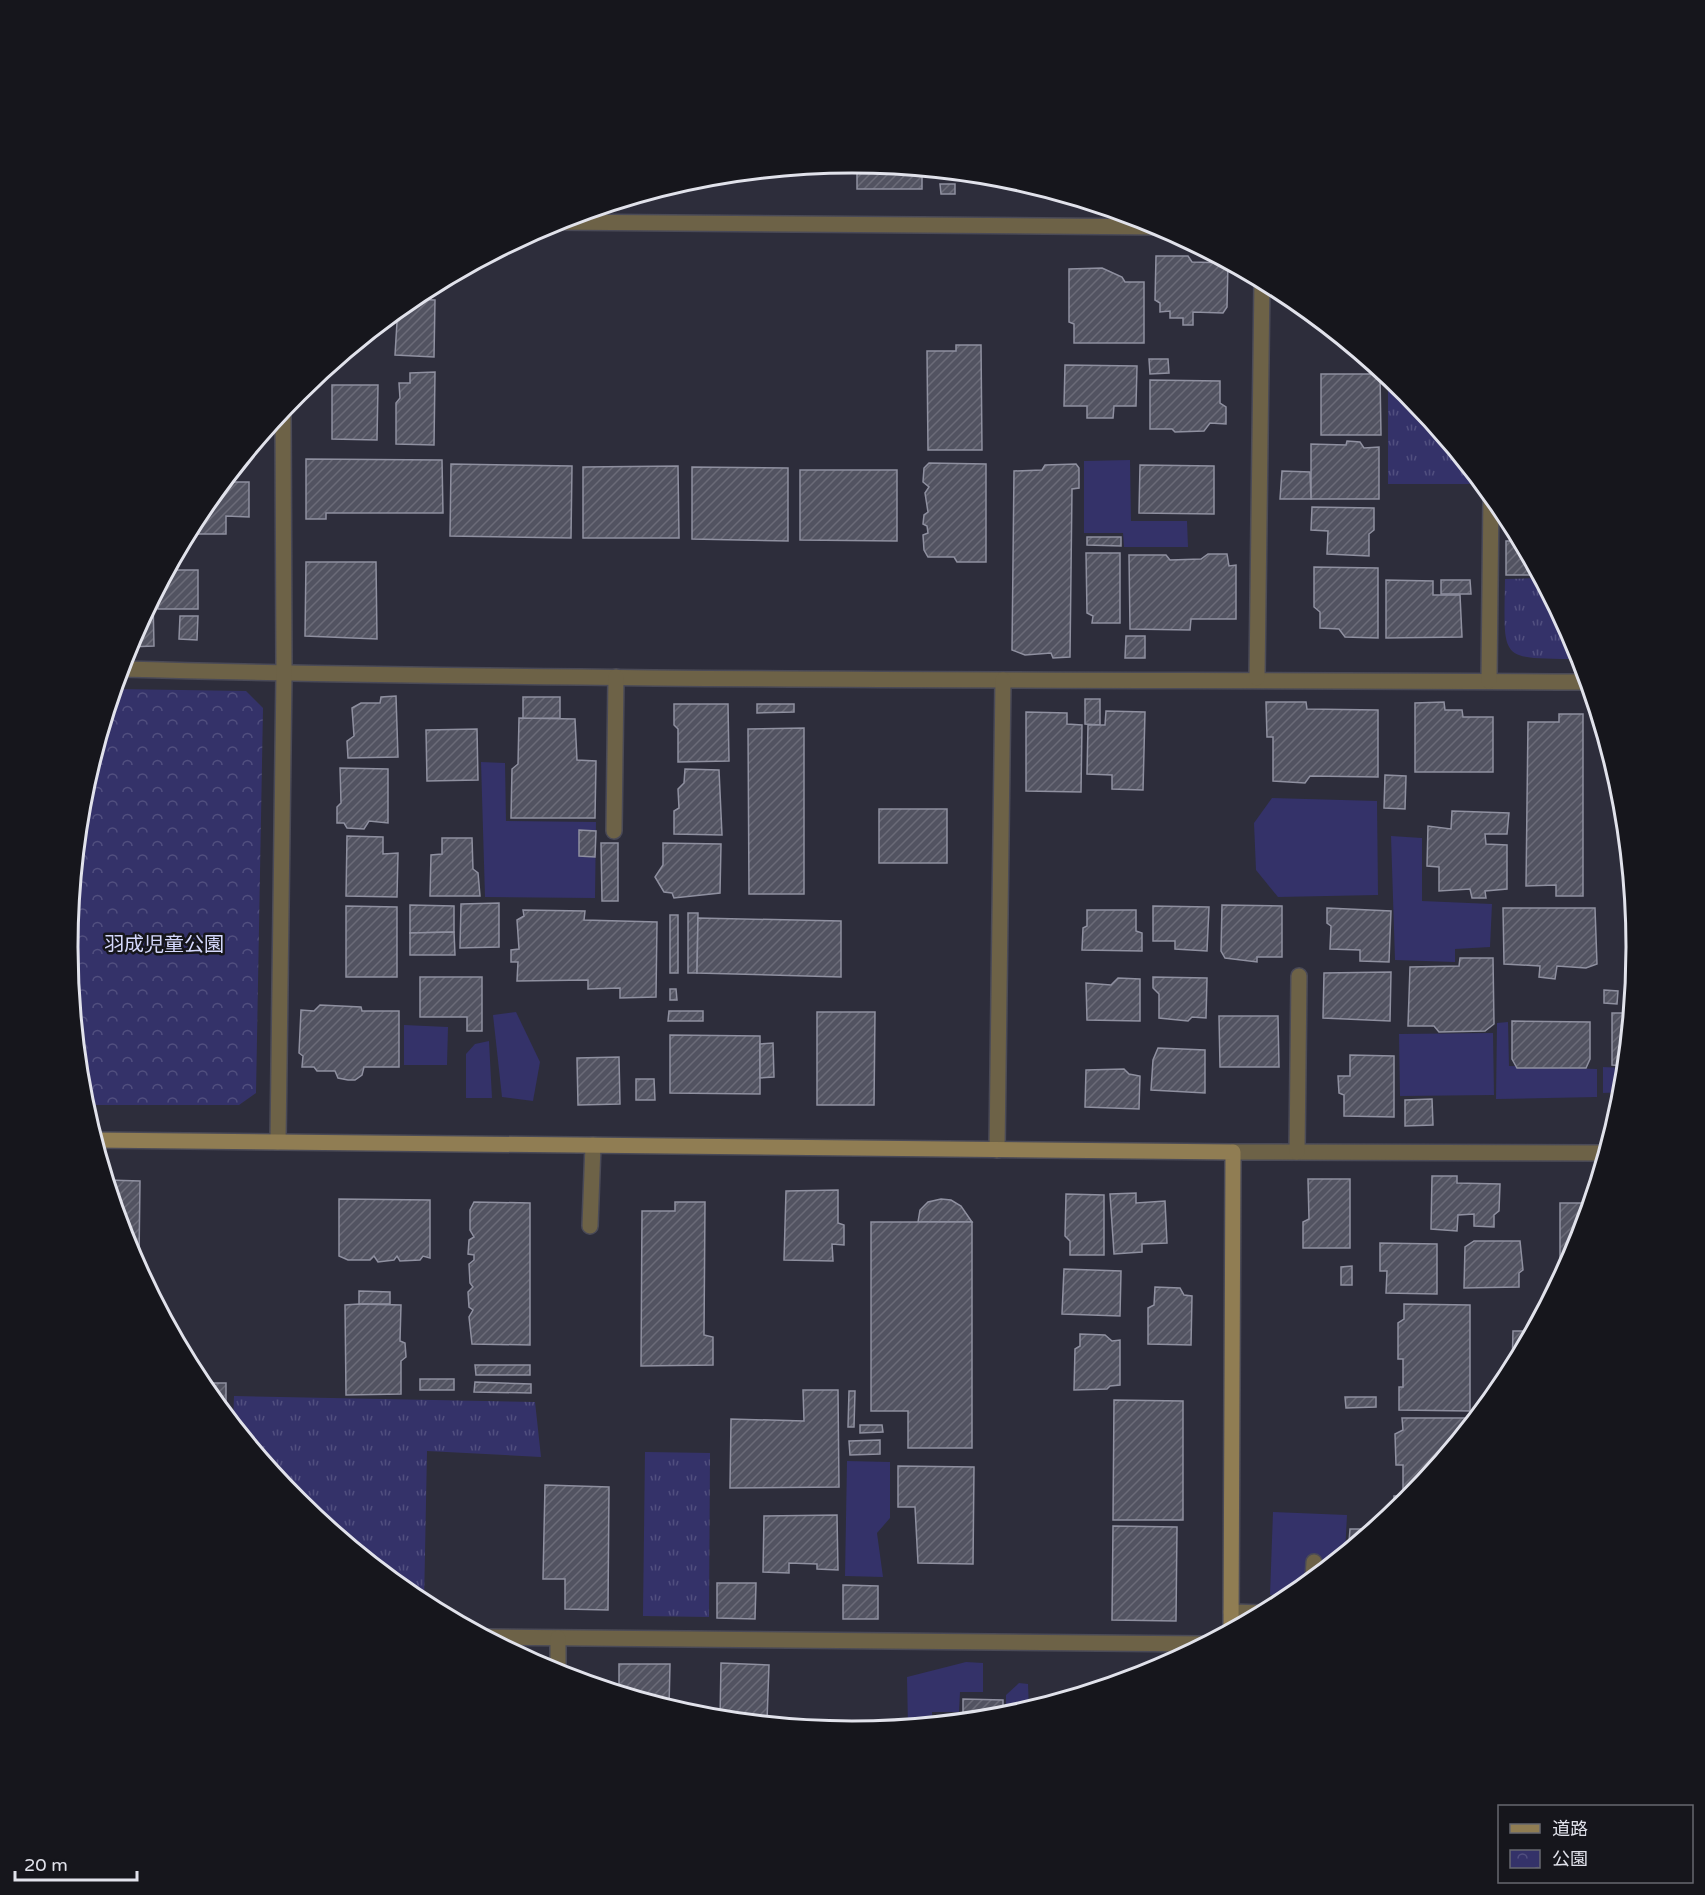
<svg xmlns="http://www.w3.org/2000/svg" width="1705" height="1895" font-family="'Varela Round','Noto Sans JP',sans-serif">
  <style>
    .grass { fill: url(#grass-tufts) }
    .park { fill: url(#park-crowns) }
    .garden { fill: #343269 }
    .building { fill: url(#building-hatch); stroke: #8f90a0; stroke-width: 1.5 }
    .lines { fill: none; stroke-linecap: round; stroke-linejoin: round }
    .lane-casing { stroke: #4a4a57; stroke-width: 18 }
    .street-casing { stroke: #4a4a57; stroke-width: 18 }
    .secondary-casing { stroke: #4a4a57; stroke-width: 18 }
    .lane { stroke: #6d6247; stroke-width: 15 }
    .street { stroke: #6d6247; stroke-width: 15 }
    .secondary { stroke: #907d53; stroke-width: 15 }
    .labels { text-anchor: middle; stroke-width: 5; stroke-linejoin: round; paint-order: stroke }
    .park-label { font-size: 20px; fill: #d6d9fd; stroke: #16161c }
    .rim { fill: none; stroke: #e1e2eb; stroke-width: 3 }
  </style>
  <defs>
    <pattern id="grass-tufts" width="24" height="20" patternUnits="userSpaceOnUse" patternTransform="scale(1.5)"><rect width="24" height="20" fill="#343269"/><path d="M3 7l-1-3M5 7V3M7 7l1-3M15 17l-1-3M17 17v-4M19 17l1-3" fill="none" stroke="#514f7f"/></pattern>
    <pattern id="park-crowns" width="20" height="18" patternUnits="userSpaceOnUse" patternTransform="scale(1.5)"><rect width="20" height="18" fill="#343269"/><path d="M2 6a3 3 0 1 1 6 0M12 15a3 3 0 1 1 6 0" fill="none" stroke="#514f7f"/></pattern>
    <pattern id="building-hatch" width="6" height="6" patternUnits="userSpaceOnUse" patternTransform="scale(1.5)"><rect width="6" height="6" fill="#525361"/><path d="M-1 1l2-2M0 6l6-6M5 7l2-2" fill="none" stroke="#6b6b78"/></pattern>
  </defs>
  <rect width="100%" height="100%" fill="#2d2d3b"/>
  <g class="grass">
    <polygon points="1388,376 1408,393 1472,470 1471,484 1388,484"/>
    <path d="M1541 578 1578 647 1581 659C1498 658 1504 663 1505 579Z"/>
    <polygon points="234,1396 535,1402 541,1457 427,1451 424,1604 297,1502 233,1424"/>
    <polygon points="645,1452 710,1453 709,1617 643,1616"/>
  </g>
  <polygon class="park" points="115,689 246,691 263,708 256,1093 239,1105 84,1105 83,1100 68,947 83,794"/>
  <g class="garden">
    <polygon points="1130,460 1131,521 1187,521 1188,547 1124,547 1123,533 1084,533 1084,461"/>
    <polygon points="481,762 505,763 506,821 596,822 595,898 485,897"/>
    <polygon points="1272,798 1377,801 1378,895 1278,897 1256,870 1254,823"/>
    <polygon points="1391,836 1422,838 1422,901 1492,904 1490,947 1455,949 1455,962 1395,960"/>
    <polygon points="516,1012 540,1062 533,1101 502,1097 493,1015"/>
    <polygon points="1508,1022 1509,1066 1597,1069 1597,1097 1496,1099 1497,1023"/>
    <polygon points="404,1025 448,1027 447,1065 404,1065"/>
    <polygon points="1493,1033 1494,1095 1400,1096 1399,1034"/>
    <polygon points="489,1041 492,1098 466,1098 466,1054 475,1044"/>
    <polygon points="1603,1067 1626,1068 1623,1092 1603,1093"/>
    <polygon points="847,1461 890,1462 890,1518 877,1533 883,1577 845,1576"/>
    <polygon points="1273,1512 1347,1515 1345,1554 1294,1596 1270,1595"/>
    <polygon points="966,1662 983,1663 983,1692 960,1692 959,1712 932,1712 932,1725 908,1727 907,1677"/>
    <polygon points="1019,1683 1028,1684 1029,1710 1006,1717 1006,1695"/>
  </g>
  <g class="building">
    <polygon points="857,163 922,169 922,189 857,189"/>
    <polygon points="940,184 955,184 955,194 941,194"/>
    <polygon points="1156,256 1188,256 1192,262 1228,263 1227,307 1223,313 1193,312 1193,325 1183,325 1183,318 1170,318 1170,311 1160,312 1160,303 1155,300"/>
    <polygon points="1102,268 1122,277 1125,282 1144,282 1144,343 1074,343 1074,324 1069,322 1069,269"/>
    <polygon points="411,299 435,300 434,357 395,355 397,322 388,321 388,318"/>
    <polygon points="956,345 981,345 982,450 928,450 927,351 956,351"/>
    <polygon points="1149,359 1168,359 1169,373 1150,374"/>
    <polygon points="1065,365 1137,366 1136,406 1114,406 1113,418 1087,418 1087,406 1064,406"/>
    <polygon points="435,372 434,445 396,444 396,403 400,398 399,383 410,383 410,373"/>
    <polygon points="1321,374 1380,374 1381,435 1321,435"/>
    <polygon points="1150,380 1220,381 1220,403 1226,407 1226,424 1210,423 1204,431 1175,432 1172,429 1150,429"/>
    <polygon points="332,385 378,385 377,440 332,439"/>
    <polygon points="1347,441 1360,442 1364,448 1379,447 1379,499 1311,499 1311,444 1346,445"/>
    <polygon points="306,459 442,460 443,513 326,513 326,519 306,519"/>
    <polygon points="929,463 986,464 986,562 957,562 954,557 928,557 924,550 923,535 928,533 927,526 923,524 924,515 928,512 925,493 929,487 923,482 924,468"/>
    <polygon points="451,464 572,466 571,538 450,536"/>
    <polygon points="1076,464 1079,468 1079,488 1072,489 1070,657 1053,658 1051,653 1025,655 1012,650 1014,471 1042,470 1045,465"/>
    <polygon points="1140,465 1214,466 1214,514 1139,513"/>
    <polygon points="678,466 679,538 583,538 583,467"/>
    <polygon points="692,467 788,468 788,541 692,539"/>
    <polygon points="800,470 897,470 897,541 800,540"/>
    <polygon points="1282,471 1310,472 1311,499 1280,499"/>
    <polygon points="224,482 249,482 249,517 226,516 226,534 188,534 200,511"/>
    <polygon points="1312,507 1374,508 1374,530 1369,534 1369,556 1327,554 1328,531 1311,530"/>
    <polygon points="1087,537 1121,537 1121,546 1087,545"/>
    <polygon points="1506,541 1521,541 1534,565 1534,575 1506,575"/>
    <polygon points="1086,553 1120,553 1120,623 1092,623 1093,616 1087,613"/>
    <polygon points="1208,554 1227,554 1229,566 1236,565 1236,619 1191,619 1190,630 1130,629 1129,555 1166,555 1170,560 1201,559"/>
    <polygon points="306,562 376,562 377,639 305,636"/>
    <polygon points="1314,567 1378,568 1378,638 1345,637 1339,629 1320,628 1320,612 1314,607"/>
    <polygon points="168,570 198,570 198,609 158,609 158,590"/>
    <polygon points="1386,580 1433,581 1433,595 1460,595 1462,637 1386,638"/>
    <polygon points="1441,580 1470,580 1471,594 1441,594"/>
    <polygon points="153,599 154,646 128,647 128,646"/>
    <polygon points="180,616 198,616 197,640 179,639"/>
    <polygon points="1126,636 1145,636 1145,658 1125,658"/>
    <polygon points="396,696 398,757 348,758 347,741 354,736 352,708 361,703 380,703 381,697"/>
    <polygon points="523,697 560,697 560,718 523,719"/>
    <polygon points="1085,699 1100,699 1100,725 1085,724"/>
    <polygon points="1266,702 1306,702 1307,709 1378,710 1378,777 1310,776 1305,783 1273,781 1273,737 1267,737"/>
    <polygon points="1444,702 1445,710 1462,710 1463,717 1493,717 1493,772 1415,772 1415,703"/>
    <polygon points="674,704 728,704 729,761 678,762 678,729 674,725"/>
    <polygon points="757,704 794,704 794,712 757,713"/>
    <polygon points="1106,711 1145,712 1143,790 1112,789 1112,775 1087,774 1088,725 1105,725"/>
    <polygon points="1026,712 1067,713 1067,724 1082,725 1081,792 1026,791"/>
    <polygon points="1559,714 1583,714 1583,896 1556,896 1556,885 1526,886 1528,722 1559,722"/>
    <polygon points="519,718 575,719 577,760 596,761 595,818 511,818 512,769 518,764"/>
    <polygon points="804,728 804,894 749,894 748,729"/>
    <polygon points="477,729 478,780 427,781 426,730"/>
    <polygon points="340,768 388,769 388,823 369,821 364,829 347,828 344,823 337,823 337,807 341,803"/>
    <polygon points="685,769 719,770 722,835 674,834 674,811 679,808 678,789 684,783"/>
    <polygon points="1385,775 1406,776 1405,809 1384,808"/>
    <rect x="879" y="809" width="68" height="54"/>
    <polygon points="1452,811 1509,813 1507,834 1485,834 1486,844 1507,845 1507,889 1485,891 1486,898 1472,898 1470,889 1439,891 1439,867 1427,866 1428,826 1451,829"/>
    <polygon points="579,830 596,831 595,857 579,856"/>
    <polygon points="347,836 383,837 383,854 398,853 397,897 346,896"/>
    <polygon points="442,838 472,838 473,869 478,873 480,896 430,896 431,855 442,854"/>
    <polygon points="601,843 618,843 618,901 602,901"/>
    <polygon points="663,843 721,844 720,893 674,898 672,893 664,892 655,877 663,865"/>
    <polygon points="499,903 499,947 460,948 461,904"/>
    <polygon points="410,905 454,906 454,932 410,933"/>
    <polygon points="1222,905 1282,906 1282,957 1257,957 1257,962 1225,958 1221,951"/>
    <polygon points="346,906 397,907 397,977 346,977"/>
    <polygon points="1153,906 1209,907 1207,951 1175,949 1175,941 1153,941"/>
    <polygon points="1327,908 1391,911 1389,962 1360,961 1360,950 1330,949 1331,926 1327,923"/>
    <polygon points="1503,908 1595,908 1597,964 1586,968 1557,966 1555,979 1539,977 1540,966 1504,964"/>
    <polygon points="523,910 585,911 584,920 657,922 656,997 620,998 620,988 588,989 588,980 517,981 518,962 511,962 511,950 519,949 517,920 524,916"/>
    <polygon points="1087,910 1136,910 1136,931 1142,933 1142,951 1082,950 1083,928 1087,926"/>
    <polygon points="688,913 698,913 697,973 688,973"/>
    <rect x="670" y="915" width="8" height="58"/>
    <polygon points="698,918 841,921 841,977 697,973"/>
    <polygon points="454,932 455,955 410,955 410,933"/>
    <polygon points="1460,958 1493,958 1494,1024 1485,1031 1439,1032 1434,1026 1408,1026 1410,967 1459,966"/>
    <polygon points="1391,972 1390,1021 1323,1018 1324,973"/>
    <polygon points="420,977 482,977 482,1031 467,1031 467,1017 420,1017"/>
    <polygon points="1153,977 1207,978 1206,1018 1192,1017 1188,1021 1159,1018 1159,994 1153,988"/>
    <polygon points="1118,978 1140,979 1140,1021 1087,1020 1086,983 1111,985"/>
    <polygon points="670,989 676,989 677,1000 670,1000"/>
    <polygon points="1604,990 1618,991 1617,1004 1604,1003"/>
    <polygon points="320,1005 361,1007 362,1011 399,1011 399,1067 364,1067 362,1075 355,1080 348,1080 338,1078 335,1071 317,1071 314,1067 302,1067 303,1056 299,1053 301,1010 314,1011"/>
    <polygon points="669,1011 703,1011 703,1021 668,1021"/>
    <polygon points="817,1012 875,1012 874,1105 817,1105"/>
    <polygon points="1612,1013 1631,1013 1626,1066 1612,1065"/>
    <polygon points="1219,1016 1278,1016 1279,1067 1220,1067"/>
    <polygon points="1512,1021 1590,1022 1590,1059 1586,1068 1517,1068 1512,1059"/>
    <polygon points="670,1035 760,1036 760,1094 670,1093"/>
    <polygon points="773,1043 774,1077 760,1078 760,1044"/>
    <polygon points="1158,1048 1205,1050 1205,1093 1151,1090 1153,1060"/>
    <polygon points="1350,1055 1394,1056 1394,1117 1344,1116 1344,1095 1339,1093 1338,1076 1350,1076"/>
    <polygon points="619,1057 620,1104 578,1105 577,1058"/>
    <polygon points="1124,1069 1129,1074 1140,1076 1139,1109 1085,1107 1086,1070"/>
    <polygon points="636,1079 654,1079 655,1100 636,1100"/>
    <polygon points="1432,1099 1433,1125 1405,1126 1405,1100"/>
    <polygon points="1432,1176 1457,1176 1457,1183 1500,1184 1499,1211 1494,1215 1494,1227 1474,1226 1474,1214 1458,1215 1457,1231 1431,1229"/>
    <polygon points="1308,1179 1350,1179 1350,1248 1303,1248 1303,1222 1309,1219"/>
    <polygon points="107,1180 140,1181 139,1258 132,1257 127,1248"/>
    <polygon points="838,1190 838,1223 844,1225 844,1245 832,1244 833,1261 784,1260 786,1191"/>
    <polygon points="1136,1193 1136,1203 1165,1201 1167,1243 1142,1244 1142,1252 1114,1254 1110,1194"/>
    <polygon points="1066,1194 1104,1195 1104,1255 1070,1255 1070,1241 1065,1236"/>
    <polygon points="339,1199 430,1200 430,1258 423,1256 420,1260 400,1261 397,1256 394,1260 378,1262 374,1256 370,1260 348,1260 339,1256"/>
    <polygon points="941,1199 951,1200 961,1206 972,1222 918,1222 920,1210 928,1202"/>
    <polygon points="474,1202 530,1203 530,1345 472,1344 469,1317 473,1310 469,1307 468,1292 473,1287 470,1283 469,1264 474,1260 474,1255 468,1254 469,1240 474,1237 470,1230 470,1210"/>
    <polygon points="675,1202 705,1202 704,1335 713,1337 713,1365 641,1366 642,1211 675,1211"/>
    <polygon points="1560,1203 1591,1203 1578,1248 1560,1282"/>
    <polygon points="871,1222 972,1222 972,1448 908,1448 908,1411 871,1411"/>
    <polygon points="1474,1241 1520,1241 1523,1270 1519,1273 1519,1287 1464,1288 1465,1247"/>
    <polygon points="1380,1243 1437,1244 1437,1294 1386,1293 1387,1271 1380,1271"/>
    <polygon points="1352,1266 1352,1285 1341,1285 1341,1267"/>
    <polygon points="1064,1269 1121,1271 1120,1316 1062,1314"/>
    <polygon points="1155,1287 1180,1288 1184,1295 1192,1296 1191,1345 1148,1344 1148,1308 1154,1305"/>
    <polygon points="359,1291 390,1292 390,1304 359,1304"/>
    <polygon points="359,1304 401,1305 400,1341 405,1343 406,1357 401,1361 401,1394 346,1395 345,1305"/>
    <polygon points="1404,1304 1470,1305 1470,1411 1399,1410 1399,1387 1403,1387 1403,1359 1398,1359 1398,1323 1404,1319"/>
    <polygon points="1513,1331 1533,1331 1512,1370"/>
    <polygon points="1080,1334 1105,1335 1112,1341 1120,1340 1120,1385 1110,1386 1107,1389 1074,1390 1075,1349 1080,1346"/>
    <polygon points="475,1365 530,1365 530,1375 476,1375"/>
    <rect x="420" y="1379" width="34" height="11"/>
    <polygon points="475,1382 531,1384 531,1393 474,1392"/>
    <polygon points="199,1383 226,1383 226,1415 200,1383"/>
    <polygon points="803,1390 838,1390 839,1487 730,1488 731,1419 804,1421"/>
    <polygon points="849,1391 855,1391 854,1427 848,1427"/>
    <polygon points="1345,1397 1376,1397 1376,1407 1346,1408"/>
    <polygon points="1114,1400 1183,1401 1183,1520 1113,1520"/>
    <polygon points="1402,1418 1470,1418 1470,1427 1407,1503 1394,1514 1394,1496 1403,1496 1403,1465 1396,1465 1395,1434 1403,1430"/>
    <polygon points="860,1425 882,1425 883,1432 860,1433"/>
    <polygon points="880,1440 880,1454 850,1455 849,1441"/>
    <polygon points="898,1466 974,1467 973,1564 918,1563 915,1507 898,1507"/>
    <polygon points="545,1485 609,1487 608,1610 565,1609 565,1579 543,1579"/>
    <polygon points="837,1515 838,1570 817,1569 817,1564 789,1563 789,1573 763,1572 764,1516"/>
    <polygon points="1113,1526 1177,1527 1176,1621 1112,1620"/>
    <polygon points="1350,1529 1372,1529 1372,1532 1360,1542 1349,1542"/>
    <polygon points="717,1583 756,1583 755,1619 717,1618"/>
    <polygon points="843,1585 878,1586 878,1619 843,1619"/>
    <polygon points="721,1663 769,1665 767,1721 720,1719"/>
    <polygon points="619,1664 670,1664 669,1708 619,1693"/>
    <polygon points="963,1699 1003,1700 1003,1718 934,1724 934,1719 963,1719"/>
  </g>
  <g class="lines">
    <defs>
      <g id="lane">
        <polyline points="590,1226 593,1145"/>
        <polyline points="1313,1580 1314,1562"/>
        <polyline points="1231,1612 1265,1613"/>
      </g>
      <g id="street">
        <polyline points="552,222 1161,227"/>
        <path d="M121 669C610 682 1099 679 1588 682"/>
        <polyline points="1257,678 1262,280"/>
        <polyline points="1489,681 1491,494"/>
        <polyline points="614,831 616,677"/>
        <polyline points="278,1142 284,673 283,409"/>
        <polyline points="997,1150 1003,680"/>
        <polyline points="1233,1152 1607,1153"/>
        <polyline points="1297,1152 1299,976"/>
        <polyline points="486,1637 1207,1644"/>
        <polyline points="558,1675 558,1638"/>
      </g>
      <polyline id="secondary" points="94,1140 1233,1152 1231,1631"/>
    </defs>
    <use href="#lane" class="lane-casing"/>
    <use href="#street" class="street-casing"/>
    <use href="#secondary" class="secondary-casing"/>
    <use href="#lane" class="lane"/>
    <use href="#street" class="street"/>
    <use href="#secondary" class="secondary"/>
  </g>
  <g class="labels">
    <g class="park-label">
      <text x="164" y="951">羽成児童公園</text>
    </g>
  </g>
  <path d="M0 0H1705V1895H0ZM78 947a774 774 0 1 1 1548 0a774 774 0 1 1-1548 0Z" fill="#16161c" fill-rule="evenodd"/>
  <path class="rim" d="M78 947a774 774 0 1 1 1548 0a774 774 0 1 1-1548 0Z"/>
  <rect x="1498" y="1805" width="195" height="78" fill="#16161c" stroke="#67686f" stroke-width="1.5"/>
  <rect x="1510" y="1824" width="30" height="9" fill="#907d53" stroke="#67686f" stroke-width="1.5"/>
  <text x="1552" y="1835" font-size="18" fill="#e1e2eb">道路</text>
  <rect x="1510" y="1850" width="30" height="18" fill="url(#park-crowns)" stroke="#67686f" stroke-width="1.5"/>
  <text x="1552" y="1865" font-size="18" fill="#e1e2eb">公園</text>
  <path d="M15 1871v9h122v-9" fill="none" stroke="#e1e2eb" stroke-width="3"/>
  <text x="24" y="1871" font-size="18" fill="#e1e2eb" stroke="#16161c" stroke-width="4.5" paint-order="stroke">20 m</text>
</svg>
